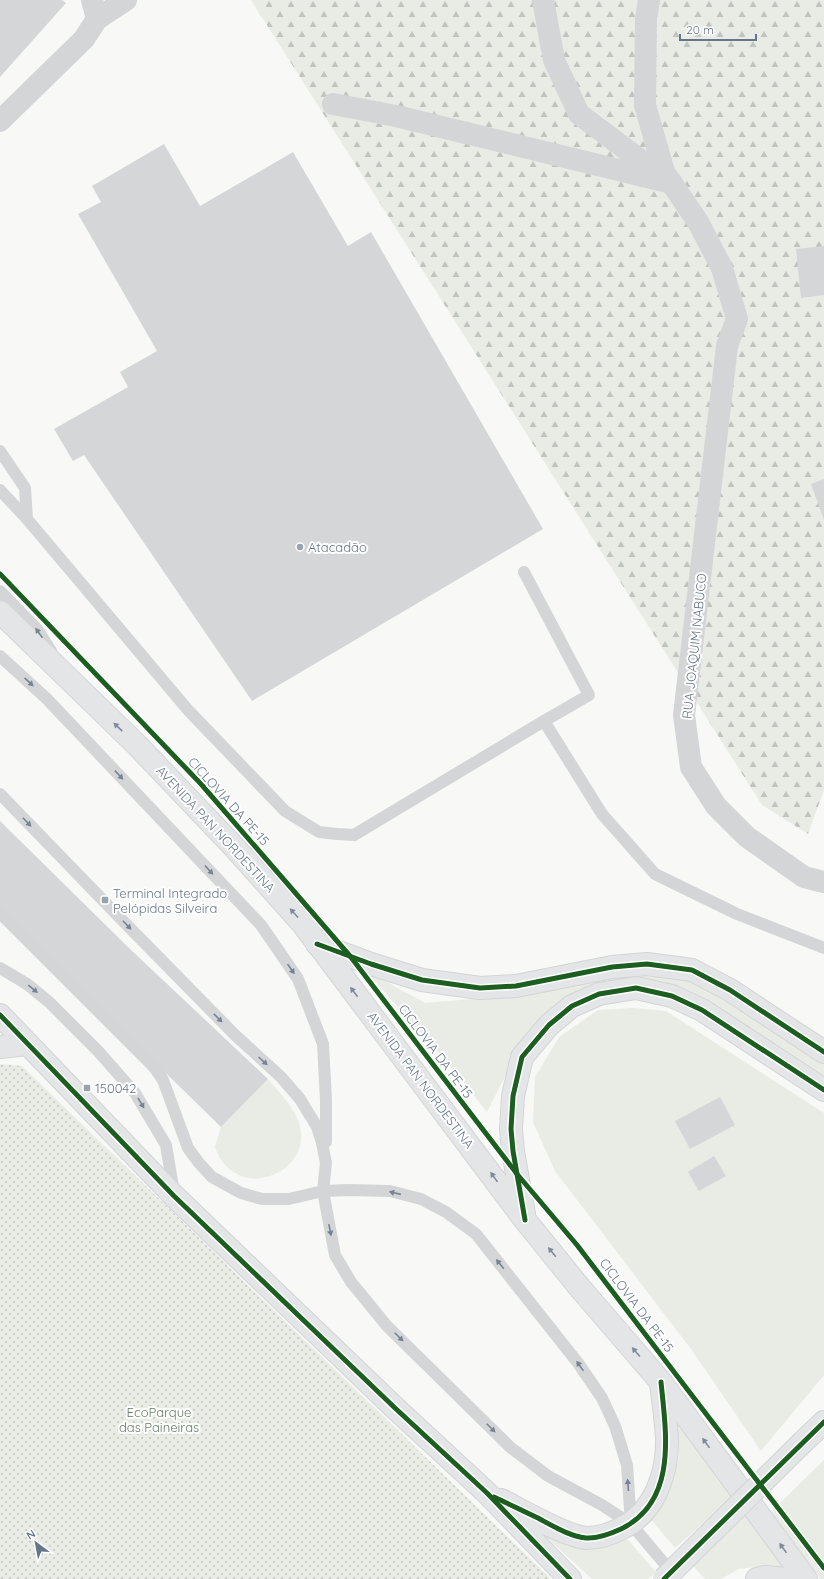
<svg xmlns="http://www.w3.org/2000/svg" width="824" height="1579" font-family="Quicksand,sans-serif">
  <style>
    .green { fill: #e8ece5 }
    .forest { fill: url(#forest-firs) }
    .park { fill: url(#park-dots) }
    .building { fill: #d5d6d7 }
    .lines { fill: none; stroke-linecap: round; stroke-linejoin: round }
    .trunk-casing { stroke: #d3d4d6; stroke-width: 24 }
    .service { stroke: #d4d5d6; stroke-width: 12 }
    .minor { stroke: #d4d5d6; stroke-width: 22 }
    .trunk { stroke: #e4e5e6; stroke-width: 22 }
    .trunk-bridge-casing { stroke: #d3d4d6; stroke-width: 24; stroke-linecap: butt }
    .trunk-bridge { stroke: #e4e5e6; stroke-width: 22 }
    .cycleway-casing { stroke: #fff; stroke-width: 8 }
    .cycleway { stroke: #1b5e20; stroke-width: 5 }
    .oneway { fill: #768395 }
    .oneway2 { fill: #7e8b9c }
    .poi-dot { fill: #98a3b0; stroke: #fff; stroke-width: 1.5 }
    .labels { text-anchor: middle; stroke-width: 4; stroke-linejoin: round; paint-order: stroke }
    .poi-label { font-size: 13px; fill: #65758a; stroke: #fff; text-anchor: start }
    .street-label { font-size: 13px; fill: #65758a; stroke: #fff }
    .park-label { font-size: 13px; fill: #637b61; stroke: #fff }
  </style>
  <defs>
    <pattern id="forest-firs" width="22" height="20" patternUnits="userSpaceOnUse"><rect width="22" height="20" fill="#e8ece5"/><path d="M5 1l3.5 6h-7zM16 11l3.5 6h-7z" fill="#c0c4bf"/></pattern>
    <pattern id="park-dots" width="8" height="8" patternUnits="userSpaceOnUse"><rect width="8" height="8" fill="#e8ece5"/><path d="M2 2h.1M6 6h.1" fill="none" stroke="#c0c4bf" stroke-width="1.8" stroke-linecap="round"/></pattern>
  </defs>
  <rect width="100%" height="100%" fill="#f8f8f7"/>
  <g class="green">
    <polygon points="365,970 425,1003 496,997 618,972 687,979 799,1044 824,1061 824,1079 692,996 589,990 517,1053 487,1112 451,1067"/>
    <polygon points="633,1008 666,1011 824,1113 824,1375 761,1451 691,1349 555,1171 533,1122 535,1077 559,1037 598,1010"/>
    <path d="M268 1079C277 1090 292 1105 297 1118 321 1172 235 1207 215 1147L221 1127Z"/>
    <polygon points="677,1414 734,1496 675,1548 650,1518 669,1494 679,1457"/>
    <polygon points="824,1460 824,1579 820,1579 771,1512"/>
    <polygon points="748,1511 791,1570 765,1566 739,1569 721,1579 705,1579 692,1565"/>
    <polygon points="542,1533 579,1547 614,1545 627,1539 656,1572 648,1579 592,1579"/>
  </g>
  <polygon class="forest" points="251,0 824,0 824,790 808,834 762,805"/>
  <polygon class="park" points="0,1064 22,1066 551,1579 0,1579"/>
  <g class="building">
    <polygon points="0,0 62,0 66,3 0,77"/>
    <polygon points="164,144 200,206 293,152 348,246 371,232 543,529 252,701 84,455 73,461 54,429 128,387 120,372 157,351 78,214 101,202 92,186"/>
    <polygon points="824,246 824,295 801,298 796,249"/>
    <polygon points="824,479 824,520 811,484"/>
    <polygon points="0,821 130,949 268,1079 221,1127 0,911"/>
    <polygon points="720,1097 735,1125 690,1149 675,1121"/>
    <polygon points="714,1156 726,1176 699,1191 688,1172"/>
  </g>
  <g class="lines">
    <defs>
      <g id="trunk">
        <polyline points="0,612 137,745 235,848 303,924 525,1220 580,1288 661,1382 806,1579"/>
        <polyline points="317,944 371,964 422,980 480,988 516,986 612,967 647,964 692,970 730,990 824,1052"/>
        <polyline points="0,1015 174,1196 395,1408 487,1493 570,1579"/>
        <polyline points="0,1047 28,1044"/>
        <polyline points="524,1214 513,1151 511,1129 513,1096 522,1057 549,1025 572,1006 599,994 636,988 672,996 702,1010 824,1090"/>
        <polyline points="802,1443 824,1422"/>
        <path d="M501 1500C521 1510 566 1537 587 1538 600 1538 611 1534 622 1528 655 1512 668 1472 667 1438 666 1420 663 1401 661 1383"/>
        <polyline points="757,1579 765,1577 788,1579"/>
      </g>
    </defs>
    <use href="#trunk" class="trunk-casing"/>
    <g class="service">
      <polyline points="0,451 25,488 27,519 188,710 285,811 319,832 337,834 354,835 544,721 602,814 655,874 737,914 824,948"/>
      <polyline points="0,490 27,519"/>
      <polyline points="524,572 589,695 544,721"/>
      <polyline points="0,591 37,629 51,651"/>
      <polyline points="0,656 47,699 261,925 298,979 323,1044 326,1100 326,1142"/>
      <polyline points="0,794 124,922 235,1035 281,1077 300,1099 317,1127 322,1143 326,1163 323,1191 335,1255 351,1282 387,1326 510,1447 548,1476 602,1505 631,1524 674,1575"/>
      <polyline points="0,913 154,1067 163,1080 188,1148 199,1163 212,1177 241,1193 262,1199 289,1199 323,1191 349,1190 390,1191 421,1199 446,1212 476,1234 578,1363 602,1398 615,1426 627,1465 631,1524"/>
      <polyline points="0,968 27,984 49,1002 98,1051 135,1093 166,1145 174,1193"/>
    </g>
    <g class="minor">
      <polyline points="543,0 554,60 579,114 664,178"/>
      <polyline points="649,0 646,19 645,105 664,172 698,222 722,268 737,319 727,346 684,715 691,767 716,806 747,837 804,877 824,882"/>
      <polyline points="97,19 126,0"/>
      <polyline points="333,104 396,116 672,183"/>
      <polyline points="0,121 84,39 97,19 92,0"/>
    </g>
    <use href="#trunk" class="trunk"/>
    <defs>
      <polyline id="trunk-bridge" points="664,1579 802,1443"/>
    </defs>
    <use href="#trunk-bridge" class="trunk-bridge-casing"/>
    <use href="#trunk-bridge" class="trunk-bridge"/>
    <defs>
      <g id="cycleway">
        <polyline points="0,574 201,784 350,956 517,1174 577,1245 824,1568"/>
        <polyline points="317,944 371,964 422,980 480,988 516,986 612,967 647,964 692,970 730,990 824,1052"/>
        <polyline points="0,1015 174,1196 395,1408 487,1493 570,1579"/>
        <polyline points="525,1220 513,1151 511,1129 513,1096 522,1057 549,1025 572,1006 599,994 636,988 672,996 702,1010 824,1090"/>
        <path d="M494 1497C509 1504 523 1511 538 1518 553 1526 569 1536 586 1538 598 1539 610 1534 621 1529 678 1501 666 1433 661 1382"/>
        <polyline points="664,1579 824,1422"/>
      </g>
    </defs>
    <use href="#cycleway" class="cycleway-casing"/>
    <use href="#cycleway" class="cycleway"/>
  </g>
  <defs><path id="oneway-solid" d="M-6-.8H1V-3.2L6.5 0L1 3.2V.8H-6Z"/></defs>
  <g class="oneway">
    <use href="#oneway-solid" transform="translate(39 633) rotate(-125)"/>
    <use href="#oneway-solid" transform="translate(29 682) rotate(43)"/>
    <use href="#oneway-solid" transform="translate(119 775) rotate(47)"/>
    <use href="#oneway-solid" transform="translate(27 822) rotate(46)"/>
    <use href="#oneway-solid" transform="translate(209 870) rotate(47)"/>
    <use href="#oneway-solid" transform="translate(127 925) rotate(46)"/>
    <use href="#oneway-solid" transform="translate(291 969) rotate(55)"/>
    <use href="#oneway-solid" transform="translate(33 989) rotate(39)"/>
    <use href="#oneway-solid" transform="translate(218 1018) rotate(45)"/>
    <use href="#oneway-solid" transform="translate(263 1061) rotate(42)"/>
    <use href="#oneway-solid" transform="translate(141 1103) rotate(59)"/>
    <use href="#oneway-solid" transform="translate(395 1193) rotate(-167)"/>
    <use href="#oneway-solid" transform="translate(330 1230) rotate(79)"/>
    <use href="#oneway-solid" transform="translate(500 1264) rotate(-129)"/>
    <use href="#oneway-solid" transform="translate(399 1337) rotate(45)"/>
    <use href="#oneway-solid" transform="translate(580 1366) rotate(-125)"/>
    <use href="#oneway-solid" transform="translate(491 1428) rotate(45)"/>
    <use href="#oneway-solid" transform="translate(628 1485) rotate(-94)"/>
  </g>
  <g class="oneway2">
    <use href="#oneway-solid" transform="translate(118 727) rotate(-136)"/>
    <use href="#oneway-solid" transform="translate(294 913) rotate(-132)"/>
    <use href="#oneway-solid" transform="translate(354 992) rotate(-127)"/>
    <use href="#oneway-solid" transform="translate(494 1177) rotate(-126)"/>
    <use href="#oneway-solid" transform="translate(552 1252) rotate(-129)"/>
    <use href="#oneway-solid" transform="translate(636 1352) rotate(-131)"/>
    <use href="#oneway-solid" transform="translate(706 1443) rotate(-126)"/>
    <use href="#oneway-solid" transform="translate(783 1548) rotate(-126)"/>
  </g>
  <g class="poi-dot">
    <circle cx="300" cy="547" r="4"/>
    <rect x="101" y="896" width="8" height="8" rx="2"/>
    <rect x="83" y="1084" width="8" height="8" rx="2"/>
  </g>
  <g class="labels">
    <g class="poi-label">
      <text x="308" y="552">Atacadão</text>
      <text x="113" y="898">Terminal Integrado<tspan x="113" dy="15">Pelópidas Silveira</tspan></text>
      <text x="95" y="1093">150042</text>
    </g>
    <g class="street-label">
      <text transform="translate(694 646) rotate(-84)" y="5">RUA JOAQUIM NABUCO</text>
      <text transform="translate(229 801) rotate(48)" y="5">CICLOVIA DA PE-15</text>
      <text transform="translate(216 829) rotate(47)" y="5">AVENIDA PAN NORDESTINA</text>
      <text transform="translate(436 1051) rotate(53)" y="5">CICLOVIA DA PE-15</text>
      <text transform="translate(421 1080) rotate(53)" y="5">AVENIDA PAN NORDESTINA</text>
      <text transform="translate(637 1305) rotate(53)" y="5">CICLOVIA DA PE-15</text>
    </g>
    <g class="park-label">
      <text x="159" y="1417">EcoParque<tspan x="159" dy="15">das Paineiras</tspan></text>
    </g>
  </g>
  <g transform="translate(36 1543) rotate(328)" stroke="#ffffff" stroke-width="3" paint-order="stroke">
  <path d="M0-3L7 15L0 10L-7 15Z" fill="#65758a"/>
  <text y="-6" font-size="11" font-weight="bold" text-anchor="middle" fill="#65758a">N</text>
  </g>
  <path d="M680 34v6h76v-6" fill="none" stroke="#65758a" stroke-width="2"/>
  <text x="686" y="34" font-size="12" fill="#65758a" stroke="#ffffff" stroke-width="3" paint-order="stroke">20 m</text>
</svg>
